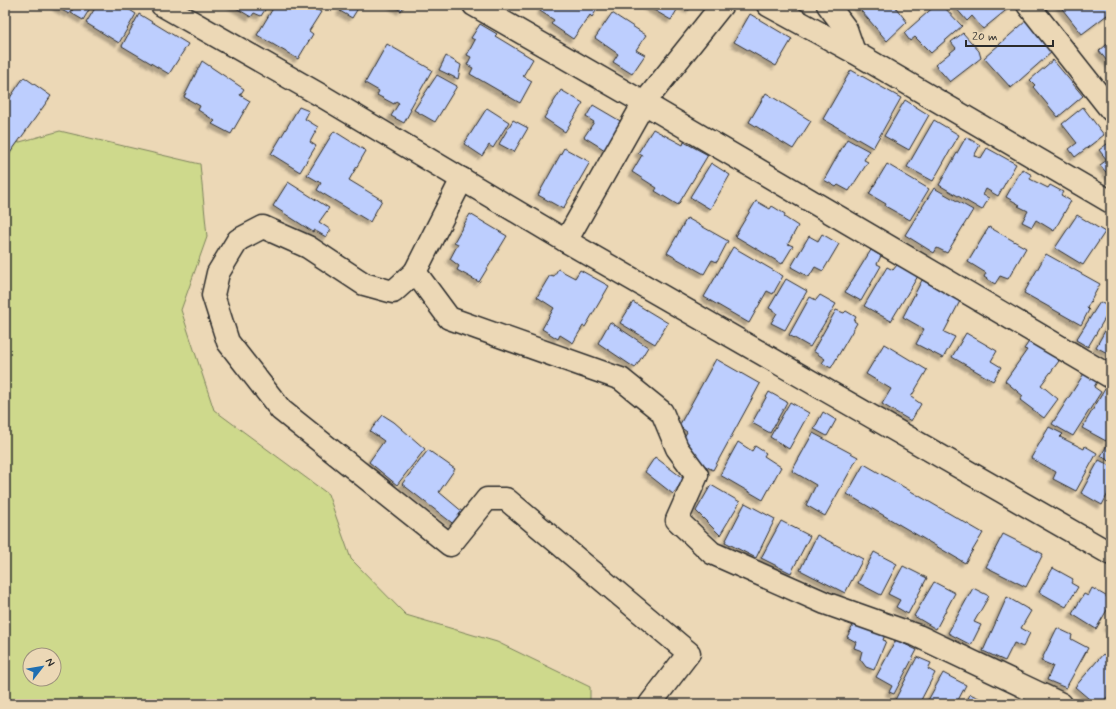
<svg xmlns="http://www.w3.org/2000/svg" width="1116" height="709" font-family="Mynerve,sans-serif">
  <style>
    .green { fill: #ced98c; stroke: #7c825c; fill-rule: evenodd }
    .building { fill: #bdcefe; stroke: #2b2b2b; filter: url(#shadow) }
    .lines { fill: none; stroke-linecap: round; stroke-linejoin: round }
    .minor-casing { stroke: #2b2b2b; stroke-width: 25 }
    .minor { stroke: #ecd8b6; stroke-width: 22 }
  </style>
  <defs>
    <filter id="shadow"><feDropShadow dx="-3.5" dy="3.5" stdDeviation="1" flood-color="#0004"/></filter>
  </defs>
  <rect width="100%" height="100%" fill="#ecd8b6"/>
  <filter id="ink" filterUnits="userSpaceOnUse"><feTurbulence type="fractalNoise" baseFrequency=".025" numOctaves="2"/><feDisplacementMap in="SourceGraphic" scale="8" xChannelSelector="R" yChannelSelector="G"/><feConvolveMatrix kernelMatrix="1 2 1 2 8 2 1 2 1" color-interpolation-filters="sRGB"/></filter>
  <g filter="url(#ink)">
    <path class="green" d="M60 131 200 164 207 237 181 310 214 410 328 494 351 559 406 615 497 642 590 687V704H5V146ZM30 655H54V679H30Z"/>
    <g class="building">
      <polygon points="57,5 92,5 83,20 71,13 74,7 73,7 69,14 56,7"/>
      <polygon points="97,5 122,5 136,14 119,43 86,23"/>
      <polygon points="231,5 268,5 261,16 254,13 251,17"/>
      <polygon points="275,5 309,5 321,12 309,31 313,34 298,59 257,35"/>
      <polygon points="344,5 360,5 352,18 340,11"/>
      <polygon points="392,5 405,5 401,11"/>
      <polygon points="544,5 600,5 592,17 590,15 573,39 551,24 554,20 540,11"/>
      <polygon points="645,5 680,5 671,20"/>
      <polygon points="680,5 692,5 689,10"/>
      <polygon points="856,5 900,5 896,8 907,22 887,41"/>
      <polygon points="936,5 942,5 962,26 931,53 915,37 910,41 904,33"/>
      <polygon points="958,5 1008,5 1010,7 983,29 972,16 967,21 955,7"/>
      <polygon points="1059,5 1111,5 1111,12 1082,34"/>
      <polygon points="612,13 646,35 636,50 645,55 632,74 613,62 618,54 595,38"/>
      <polygon points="139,14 188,44 169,74 122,46"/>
      <polygon points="750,14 792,39 776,66 734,42"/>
      <polygon points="1026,21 1053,51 1011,88 984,58"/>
      <polygon points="480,24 497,34 495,36 533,59 523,76 532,81 520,103 470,74 473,68 467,65 471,57 467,55 475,40 471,38"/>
      <polygon points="963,33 979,51 981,58 950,82 935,65 956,48 951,42"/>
      <polygon points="1111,41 1111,66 1099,51"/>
      <polygon points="387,44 432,70 410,109 411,110 404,123 391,116 399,103 396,101 394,104 377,95 379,91 365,83"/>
      <polygon points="446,56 461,65 458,79 439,70"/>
      <polygon points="1053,60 1083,96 1058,117 1033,87 1035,85 1030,80"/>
      <polygon points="202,61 244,89 240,95 250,101 231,134 212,124 215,121 198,110 200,106 184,97"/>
      <polygon points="851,70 901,98 873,148 823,119"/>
      <polygon points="437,75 457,86 435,122 414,110"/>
      <polygon points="24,77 51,96 5,160 5,105"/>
      <polygon points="561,90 583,103 565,132 544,118"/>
      <polygon points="766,93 811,121 793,149 749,122"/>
      <polygon points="905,100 929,115 909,150 884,136"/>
      <polygon points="593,105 622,122 605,150 584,137 594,122 586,117"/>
      <polygon points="299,107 309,111 305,119 318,127 310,142 316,146 300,172 271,154"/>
      <polygon points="1083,107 1104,135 1075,157 1069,149 1077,143 1062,124"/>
      <polygon points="487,108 509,122 493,148 489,145 482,156 464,144"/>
      <polygon points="513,120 528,128 514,152 499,144"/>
      <polygon points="934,120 959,135 933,181 907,167"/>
      <polygon points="653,129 683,145 684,142 708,155 678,205 655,191 657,188 632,172 642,155 638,153"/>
      <polygon points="334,131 366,151 349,180 382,200 370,222 317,190 321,183 307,175"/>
      <polygon points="966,137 980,145 974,156 981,158 987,148 1016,164 998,196 986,189 983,195 989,198 982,210 939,185"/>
      <polygon points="847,139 869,151 864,160 868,162 849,191 838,185 836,187 824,180"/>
      <polygon points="1111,141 1111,178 1100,165 1107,160 1099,150"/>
      <polygon points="564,148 590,162 563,209 538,195"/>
      <polygon points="711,163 730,175 710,209 690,197"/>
      <polygon points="887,164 929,189 910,220 885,206 886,204 869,194"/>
      <polygon points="1022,169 1032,175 1030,179 1048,188 1050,185 1063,192 1061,195 1071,201 1054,231 1036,220 1032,227 1022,222 1028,211 1018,206 1020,205 1006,197"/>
      <polygon points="288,182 329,208 319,222 331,230 326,237 314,230 313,232 273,206"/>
      <polygon points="934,188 973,210 947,253 937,248 934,253 905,235"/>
      <polygon points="756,201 770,209 772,206 785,214 784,217 798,226 788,244 793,246 782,264 735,236"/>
      <polygon points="470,214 507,236 479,282 457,270 459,266 450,259 458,244 454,242"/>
      <polygon points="1077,215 1105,232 1083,265 1055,248"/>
      <polygon points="687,218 728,241 717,262 712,260 704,274 667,253"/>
      <polygon points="989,227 1026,248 1008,279 1000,276 995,284 984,277 986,273 968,262"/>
      <polygon points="822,234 839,244 823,271 815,267 809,277 791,267 809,236 818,241"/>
      <polygon points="733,247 783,276 773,294 767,291 749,323 704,297"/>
      <polygon points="871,250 881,256 877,264 881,266 861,301 845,292"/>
      <polygon points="1046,254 1100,284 1087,308 1089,310 1081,325 1024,293"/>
      <polygon points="897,265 918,276 891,321 864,306 887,267 893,270"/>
      <polygon points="558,269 575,278 580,270 609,286 585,327 583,326 573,343 560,335 558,339 542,329 554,308 537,297 550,275 554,276"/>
      <polygon points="786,279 807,291 785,330 771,323 777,313 769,308"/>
      <polygon points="922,280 960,301 944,332 955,337 943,358 916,344 924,329 903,317"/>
      <polygon points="820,295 836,304 810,347 789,335 810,297 816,300"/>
      <polygon points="633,302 668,323 655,344 620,323"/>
      <polygon points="1100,302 1111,308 1088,347 1076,340"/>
      <polygon points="836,310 844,313 846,311 856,317 854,321 857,323 831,368 822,363 825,359 813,351"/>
      <polygon points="1111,320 1111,355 1096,347"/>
      <polygon points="610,322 648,347 635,368 598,343"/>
      <polygon points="966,333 997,351 991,361 1001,367 993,381 952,357"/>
      <polygon points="1030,340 1047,349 1059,361 1041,385 1058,399 1044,418 1020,400 1023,396 1005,381 1027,350 1024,349"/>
      <polygon points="884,344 927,370 911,397 921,404 911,421 882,404 891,389 866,374"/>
      <polygon points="716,359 760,384 713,470 688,457 683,439 687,432 679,426"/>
      <polygon points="1085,372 1098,380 1094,387 1101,392 1073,436 1052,424"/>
      <polygon points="1105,389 1111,392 1111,432 1106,441 1082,428"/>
      <polygon points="769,392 787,402 770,433 752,423"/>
      <polygon points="790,402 809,413 789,449 770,437"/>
      <polygon points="823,412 836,420 827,436 814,429"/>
      <polygon points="383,415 394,422 425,449 397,485 369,462 384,441 370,431"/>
      <polygon points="1049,427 1063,434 1060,437 1084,449 1085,446 1097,453 1076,491 1053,479 1056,472 1031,458"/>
      <polygon points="813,433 858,457 825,516 806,505 816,485 792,471"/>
      <polygon points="1111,438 1111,462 1101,456"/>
      <polygon points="738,442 752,451 755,446 766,453 764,456 781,467 763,500 720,475"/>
      <polygon points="428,450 455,469 439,492 464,513 456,526 402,484"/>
      <polygon points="655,457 684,479 673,494 645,472"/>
      <polygon points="1099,460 1111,466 1111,488 1102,505 1081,493"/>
      <polygon points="864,464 983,533 965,563 847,494"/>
      <polygon points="711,485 740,502 720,535 696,511"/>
      <polygon points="745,503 775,519 756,558 725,542"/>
      <polygon points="781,521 810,536 791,573 761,558"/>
      <polygon points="1003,534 1043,554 1026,587 986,567"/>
      <polygon points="817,535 863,559 845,593 800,570"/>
      <polygon points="874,552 897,564 881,595 858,583"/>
      <polygon points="903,566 927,578 908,614 896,607 900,600 888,594"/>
      <polygon points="1053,568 1073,579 1071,583 1078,587 1066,607 1039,592"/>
      <polygon points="934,582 955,593 936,629 914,616"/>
      <polygon points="973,588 989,596 974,622 981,625 971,645 948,633"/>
      <polygon points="1092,588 1111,599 1111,603 1096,629 1072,614 1084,594 1088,596"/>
      <polygon points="1007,597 1031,611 1021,628 1030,633 1023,647 1014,643 1005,661 983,651"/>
      <polygon points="1111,621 1111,630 1107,627"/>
      <polygon points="855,622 886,632 883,640 886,641 874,670 866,667 860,659 862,651 854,648 856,642 847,637"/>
      <polygon points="1057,628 1072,635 1071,639 1088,648 1066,688 1047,680 1053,666 1041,661"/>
      <polygon points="896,640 917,650 894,694 889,692 892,686 876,677"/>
      <polygon points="1103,654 1111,660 1111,693 1101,704 1095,704 1075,687"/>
      <polygon points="917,657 931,663 928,669 935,673 919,704 903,704 895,700"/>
      <polygon points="943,673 966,685 956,704 926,704"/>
      <polygon points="970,694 992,704 966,704"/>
      <polygon points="1015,701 1023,704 1013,704"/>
    </g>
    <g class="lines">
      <defs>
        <g id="minor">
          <polyline points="162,5 322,96 566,241 1111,554"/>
          <polyline points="474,5 644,103 1111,377"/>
          <polyline points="768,5 854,52 1111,202"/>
          <polyline points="828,5 846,29 854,52"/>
          <polyline points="1028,5 1111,110"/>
          <polyline points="462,179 415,272 449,318 621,379 662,412 677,448 697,475 677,520 712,553 825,603 918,636 1061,704"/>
          <polyline points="566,241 644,103 722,5"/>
          <polyline points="415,272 393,292 364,284 308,247 263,227 238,240 218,273 213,295 228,342 281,410 450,545 487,499 506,499 689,653 650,704"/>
        </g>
      </defs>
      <use href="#minor" class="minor-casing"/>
      <use href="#minor" class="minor"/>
    </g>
  </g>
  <rect width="1116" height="709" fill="none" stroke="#ecd8b6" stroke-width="20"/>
  <rect x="10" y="10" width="1096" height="689" fill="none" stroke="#2b2b2b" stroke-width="1.5" filter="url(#ink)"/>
  <g transform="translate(42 667) rotate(59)"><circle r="19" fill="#ecd8b6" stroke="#9f937e"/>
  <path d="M0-3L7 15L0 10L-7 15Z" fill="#1f6fb2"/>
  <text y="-6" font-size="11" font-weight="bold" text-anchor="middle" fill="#2b2b2b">N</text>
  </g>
  <path d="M966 40v6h87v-6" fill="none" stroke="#2b2b2b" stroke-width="2"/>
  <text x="972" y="40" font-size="12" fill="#2b2b2b" stroke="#ecd8b6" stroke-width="3" paint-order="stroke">20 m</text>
</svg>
